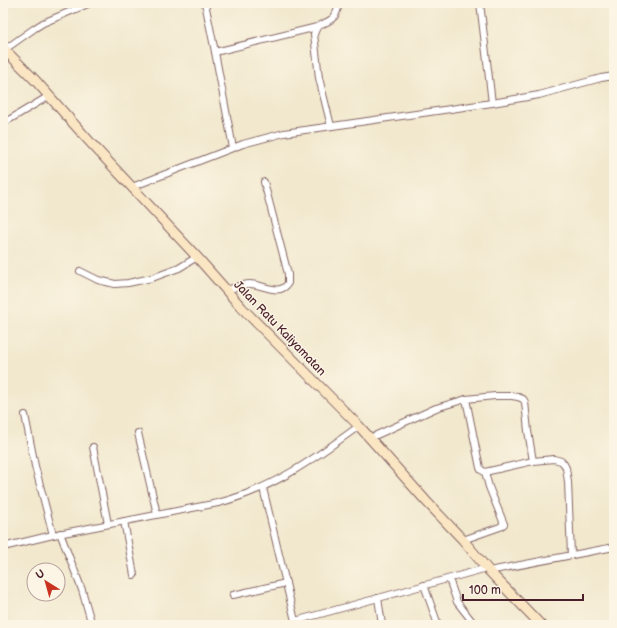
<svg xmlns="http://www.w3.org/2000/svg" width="617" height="628" font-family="'Balsamiq Sans',sans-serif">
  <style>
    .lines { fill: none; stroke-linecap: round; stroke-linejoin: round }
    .minor-casing { stroke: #846564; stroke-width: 8 }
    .secondary-casing { stroke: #846564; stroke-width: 11 }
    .minor { stroke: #fff; stroke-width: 6 }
    .secondary { stroke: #fbe6c4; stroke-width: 9 }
    .labels { text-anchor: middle; stroke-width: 3; stroke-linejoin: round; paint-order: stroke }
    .street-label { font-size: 12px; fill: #4a1f2b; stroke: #fcf5e5 }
  </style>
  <rect width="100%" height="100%" fill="#fcf5e5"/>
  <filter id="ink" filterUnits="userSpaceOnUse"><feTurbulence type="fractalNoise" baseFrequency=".025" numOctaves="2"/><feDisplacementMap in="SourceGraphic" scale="8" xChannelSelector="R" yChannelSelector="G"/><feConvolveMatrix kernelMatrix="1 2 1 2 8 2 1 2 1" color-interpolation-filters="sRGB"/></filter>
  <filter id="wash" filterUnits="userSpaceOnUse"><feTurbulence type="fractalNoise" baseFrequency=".012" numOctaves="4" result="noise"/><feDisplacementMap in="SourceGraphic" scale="16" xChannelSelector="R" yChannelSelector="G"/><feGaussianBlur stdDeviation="0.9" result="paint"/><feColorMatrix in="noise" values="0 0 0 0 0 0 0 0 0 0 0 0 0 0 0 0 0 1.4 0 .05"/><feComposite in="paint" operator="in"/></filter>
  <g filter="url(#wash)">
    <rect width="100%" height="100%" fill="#f1e8cd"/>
  </g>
  <g filter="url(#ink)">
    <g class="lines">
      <defs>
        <g id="minor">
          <polyline points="205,3 215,52 233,148"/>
          <polyline points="480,3 492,103"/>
          <polyline points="4,50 35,28 43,23 90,3"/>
          <polyline points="215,52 317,27"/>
          <polyline points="3,123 12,118 49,96"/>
          <path d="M331 126 319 78 314 34 317 27C332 19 336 20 339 3"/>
          <polyline points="132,187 243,144 284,133 492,103 539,95 601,78 614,76"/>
          <polyline points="80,271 98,280 115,284 128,283 152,278 179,268 197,257"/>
          <path d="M226 290C234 288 242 284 250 284 262 284 280 297 288 283V274L264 182"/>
          <polyline points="25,415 35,466 53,535"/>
          <polyline points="138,433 157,514"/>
          <polyline points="370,438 436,408 466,399 495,396 512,396 518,397 523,399 525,402 528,431 533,461"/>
          <polyline points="93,447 108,524"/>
          <polyline points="485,472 533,461 554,459 561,461 564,464 566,468 568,482 571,555"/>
          <polyline points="263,488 296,625"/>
          <polyline points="124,521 134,575"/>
          <polyline points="60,533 82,590 92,625"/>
          <polyline points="463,540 500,527 504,524 489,487 485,472 481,470 480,468 466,399"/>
          <path d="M3 547 53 535 218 503C273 489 315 458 359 426"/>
          <polyline points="489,571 614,547"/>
          <polyline points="449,579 457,602 475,625"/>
          <polyline points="424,585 437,622"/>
          <polyline points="233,595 286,583"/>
          <polyline points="378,598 382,625"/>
          <polyline points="295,621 487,568"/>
        </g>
        <polyline id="secondary" points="3,48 35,80 89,141 197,257 242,308 359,426 426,501 463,540 489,571 541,625"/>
      </defs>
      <use href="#minor" class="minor-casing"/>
      <use href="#secondary" class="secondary-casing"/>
      <use href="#minor" class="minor"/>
      <use href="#secondary" class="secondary"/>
    </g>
  </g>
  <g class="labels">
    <g class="street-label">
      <text transform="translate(280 328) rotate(46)" y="4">Jalan Ratu Kaliyamatan</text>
    </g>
  </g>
  <rect width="617" height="628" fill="none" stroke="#fcf5e5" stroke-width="16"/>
  <g transform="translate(46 582) rotate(323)"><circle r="19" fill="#fcf5e5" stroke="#b59f9b"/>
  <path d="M0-3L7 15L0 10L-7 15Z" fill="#c8321e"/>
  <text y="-6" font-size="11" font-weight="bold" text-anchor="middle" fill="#4a1f2b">U</text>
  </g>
  <path d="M463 594v6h120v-6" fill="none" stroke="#4a1f2b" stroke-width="2"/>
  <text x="469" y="594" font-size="12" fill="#4a1f2b" stroke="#fcf5e5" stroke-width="3" paint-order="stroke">100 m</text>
</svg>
